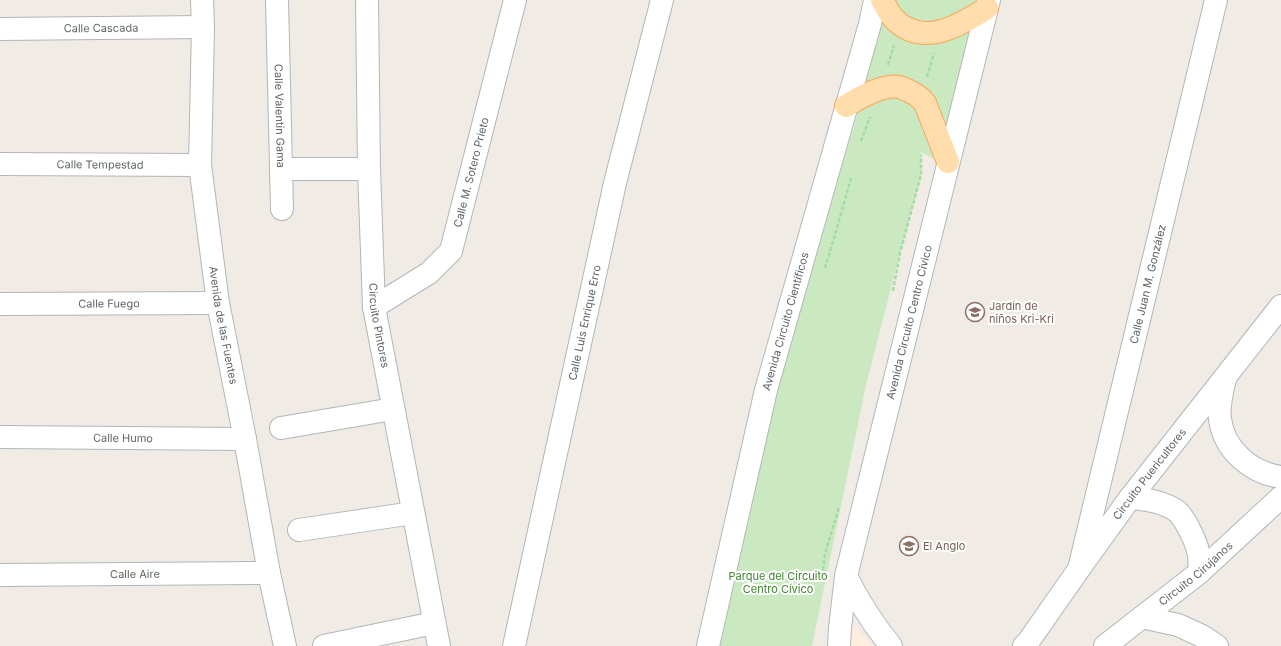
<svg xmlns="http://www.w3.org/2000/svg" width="1281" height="646" font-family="Inter,sans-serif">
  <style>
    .commercial { fill: #ffeedc }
    .green { fill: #cae9c0 }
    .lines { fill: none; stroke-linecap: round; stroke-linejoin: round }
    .minor-casing { stroke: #b1b6b9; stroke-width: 24 }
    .tertiary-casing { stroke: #b1b6b9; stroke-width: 24 }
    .secondary-casing { stroke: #b2b8bb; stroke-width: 24 }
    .primary-casing { stroke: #fba454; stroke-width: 24 }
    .path { stroke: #a3dca4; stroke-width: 2.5; stroke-dasharray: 4 2; stroke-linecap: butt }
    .minor { stroke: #fff; stroke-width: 22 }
    .tertiary { stroke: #fff; stroke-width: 22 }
    .secondary { stroke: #fff; stroke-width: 22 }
    .primary { stroke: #ffddac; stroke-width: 22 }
    .labels { text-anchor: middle; stroke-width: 4; stroke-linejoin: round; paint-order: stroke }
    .street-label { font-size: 11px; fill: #5d6467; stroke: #fff }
    .education-label { font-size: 11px; fill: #785e54; stroke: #fff; text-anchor: start }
    .park-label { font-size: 11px; fill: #3f842f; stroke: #fff }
  </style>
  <rect width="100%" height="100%" fill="#f0ebe5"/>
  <polygon class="commercial" points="854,625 872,646 849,646 849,635"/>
  <polygon class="green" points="883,0 982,0 936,160 921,152 921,175 900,253 866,385 812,646 717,646 772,392 857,116 853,113"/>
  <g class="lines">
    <defs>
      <g id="minor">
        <path id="s1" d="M277 0 282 209"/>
        <path id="s2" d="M367 0 369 169 374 307 439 646"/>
        <path id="s3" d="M0 29 203 27"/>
        <path id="s4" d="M0 164 200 165"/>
        <polyline points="281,169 369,169"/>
        <path id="s5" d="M0 304 218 303"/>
        <path id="s6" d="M374 307 429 273 451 251 515 0"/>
        <polyline points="281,428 393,409"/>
        <path id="s7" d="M0 437 245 439"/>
        <polyline points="299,530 413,513"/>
        <path id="s8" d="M1079 569 1216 0"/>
        <path id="s9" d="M0 575 269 573"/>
        <polyline points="1142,617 1178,625 1202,636 1217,646"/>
        <polyline points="324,646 434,623"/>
        <path id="s10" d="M514 646 615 183 662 0"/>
      </g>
      <g id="tertiary">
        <path id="s11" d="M202 0 203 27 200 165 218 303 245 439 269 573 285 646"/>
        <path d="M1225 379C1222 392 1218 406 1220 419 1224 450 1251 473 1281 477"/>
        <path d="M1130 498C1146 499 1165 502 1178 512 1185 519 1196 541 1198 551 1200 557 1199 565 1200 572"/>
        <path id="s12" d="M1024 646 1028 642 1079 569 1130 498 1281 306"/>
        <path id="s13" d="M1105 646 1200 572 1281 497"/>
      </g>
      <g id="secondary">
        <path d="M846 576C859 602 873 624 891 646"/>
        <path id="s14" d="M708 646 766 390 870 24 875 0"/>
        <path id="s15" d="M839 646 840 628 846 576 989 0"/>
      </g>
      <g id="primary">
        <path d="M882 0C886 6 889 14 894 19 923 48 959 26 987 8"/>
        <path d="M846 106C858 98 883 84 899 87 903 88 907 90 911 92 917 95 921 98 925 103L948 162"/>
      </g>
    </defs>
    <use href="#minor" class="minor-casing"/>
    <use href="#tertiary" class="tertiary-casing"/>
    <use href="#secondary" class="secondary-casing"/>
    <use href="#primary" class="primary-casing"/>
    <g class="path">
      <polyline points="888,65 894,45"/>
      <polyline points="927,77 934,53"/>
      <polyline points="861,141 870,117"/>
      <polyline points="825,268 837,228 851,178"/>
      <polyline points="893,291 900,253 921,175 921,155"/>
      <polyline points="823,570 825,554 839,507"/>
    </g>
    <use href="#minor" class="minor"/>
    <use href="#tertiary" class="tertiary"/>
    <use href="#secondary" class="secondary"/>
    <use href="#primary" class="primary"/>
  </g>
  <defs>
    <symbol id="school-ring" viewBox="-11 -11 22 22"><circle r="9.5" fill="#fff" stroke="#8d6e63" stroke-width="1.5"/><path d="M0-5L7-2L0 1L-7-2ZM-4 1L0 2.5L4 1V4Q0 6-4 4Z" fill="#8d6e63"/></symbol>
  </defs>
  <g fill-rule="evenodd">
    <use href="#school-ring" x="964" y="301" width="22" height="22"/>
    <use href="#school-ring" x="898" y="535" width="22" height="22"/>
  </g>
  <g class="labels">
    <g class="street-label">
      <text dy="4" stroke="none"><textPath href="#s3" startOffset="101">Calle Cascada</textPath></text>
      <text dy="4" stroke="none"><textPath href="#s1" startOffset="116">Calle Valentín Gama</textPath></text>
      <text dy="4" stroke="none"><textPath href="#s4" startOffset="100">Calle Tempestad</textPath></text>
      <text dy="4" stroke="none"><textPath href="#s6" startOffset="177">Calle M. Sotero Prieto</textPath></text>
      <text dy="4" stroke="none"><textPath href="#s8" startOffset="293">Calle Juan M. González</textPath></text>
      <text dy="4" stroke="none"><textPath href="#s5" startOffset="109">Calle Fuego</textPath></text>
      <text dy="4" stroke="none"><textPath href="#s14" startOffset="334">Avenida Circuito Científicos</textPath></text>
      <text dy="4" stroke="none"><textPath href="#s10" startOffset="331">Calle Luis Enrique Erro</textPath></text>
      <text dy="4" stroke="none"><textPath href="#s15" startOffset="332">Avenida Circuito Centro Cívico</textPath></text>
      <text dy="4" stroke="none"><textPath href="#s11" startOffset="327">Avenida de las Fuentes</textPath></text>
      <text dy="4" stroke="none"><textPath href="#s2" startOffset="326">Circuito Pintores</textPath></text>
      <text dy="4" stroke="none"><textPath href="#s7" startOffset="123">Calle Humo</textPath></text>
      <text dy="4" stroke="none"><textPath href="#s12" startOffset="213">Circuito Puericultores</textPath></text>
      <text dy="4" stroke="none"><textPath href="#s9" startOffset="135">Calle Aire</textPath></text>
      <text dy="4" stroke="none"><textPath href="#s13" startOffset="116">Circuito Cirujanos</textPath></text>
    </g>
    <g class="education-label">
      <text x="989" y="310">Jardín de<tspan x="989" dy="13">niños Kri-Kri</tspan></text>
      <text x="923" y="550">El Anglo</text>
    </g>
    <g class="park-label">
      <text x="778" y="580">Parque del Circuito<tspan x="778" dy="13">Centro Cívico</tspan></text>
    </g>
  </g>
</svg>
